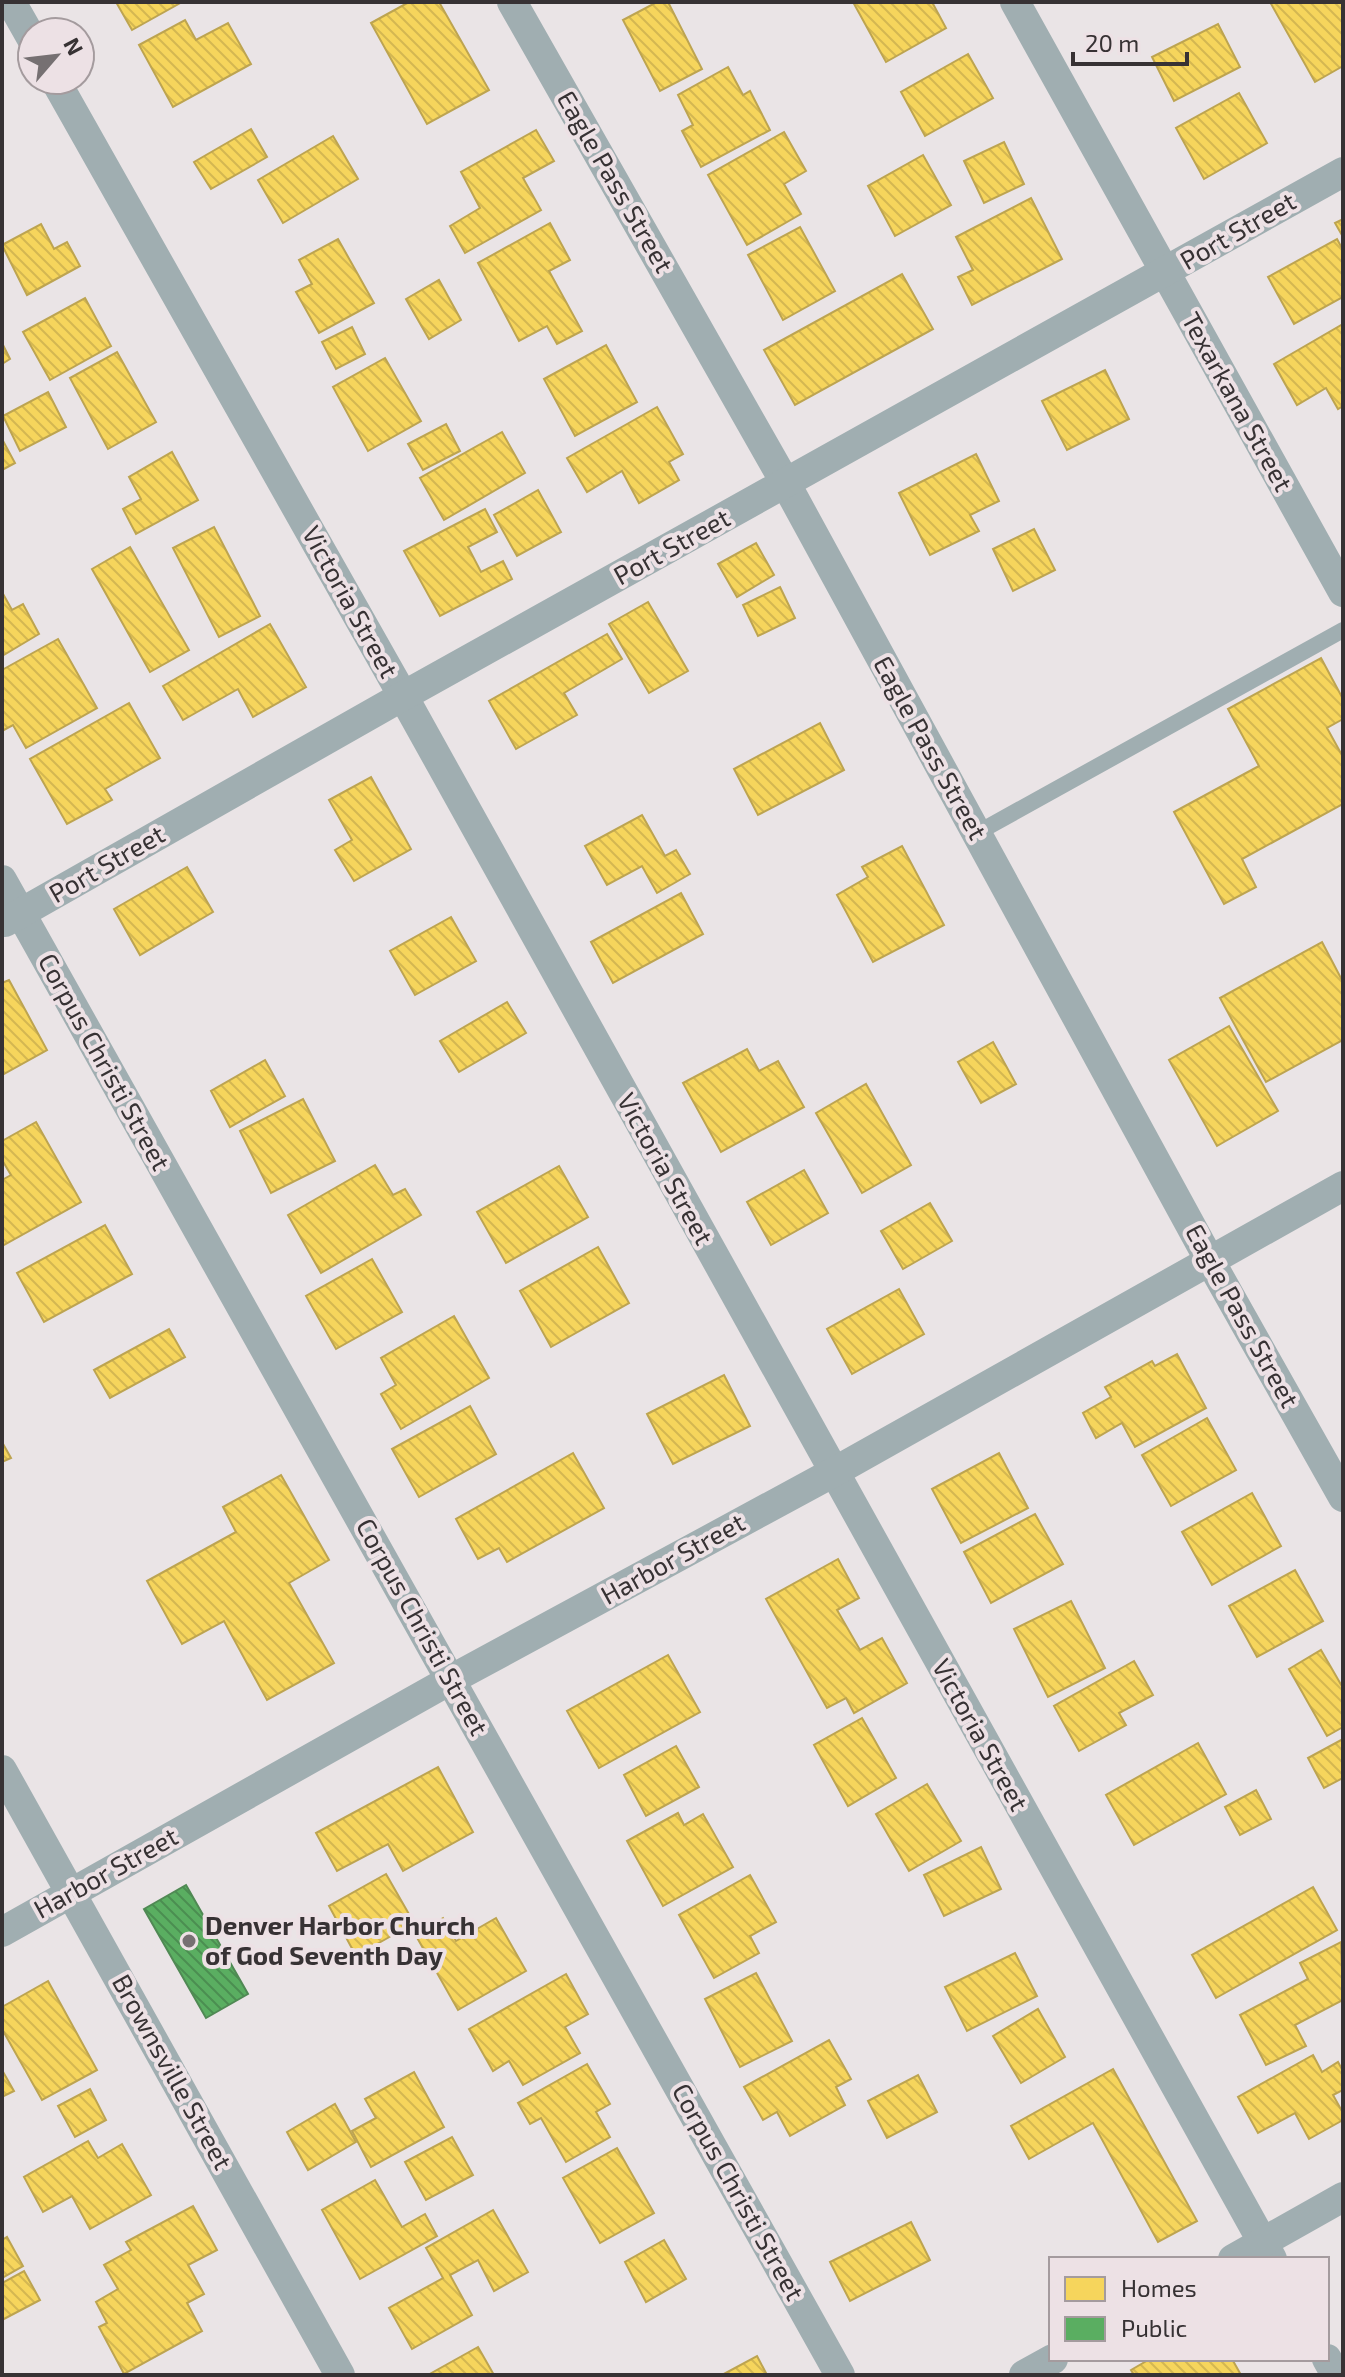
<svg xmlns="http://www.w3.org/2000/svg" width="1345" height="2377" font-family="'Exo 2',sans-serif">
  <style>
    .homes { fill: url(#homes-back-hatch); stroke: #bda450; stroke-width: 2 }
    .public { fill: url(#public-back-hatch); stroke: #508954; stroke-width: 2 }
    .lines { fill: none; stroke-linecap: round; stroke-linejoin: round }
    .lane { stroke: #a0aeb1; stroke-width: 16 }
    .street { stroke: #a0aeb1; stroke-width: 30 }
    .poi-dot { fill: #767072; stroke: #ede1e5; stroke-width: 3 }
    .labels { text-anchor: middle; stroke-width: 8; stroke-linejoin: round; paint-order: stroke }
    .street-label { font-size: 26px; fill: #373234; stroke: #ede1e5 }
    .poi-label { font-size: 26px; font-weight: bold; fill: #373234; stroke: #ede1e5; text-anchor: start }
  </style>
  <defs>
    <pattern id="homes-back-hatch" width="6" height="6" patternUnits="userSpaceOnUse" patternTransform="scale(2)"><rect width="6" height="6" fill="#f6d55c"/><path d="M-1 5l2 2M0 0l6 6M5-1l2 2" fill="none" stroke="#d4b751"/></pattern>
    <pattern id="public-back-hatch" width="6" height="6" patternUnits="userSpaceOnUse" patternTransform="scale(2)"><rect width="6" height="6" fill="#5aae61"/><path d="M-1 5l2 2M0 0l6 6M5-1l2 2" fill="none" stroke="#4b8e51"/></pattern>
  </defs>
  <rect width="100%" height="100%" fill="#eae4e6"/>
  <g class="homes">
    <polygon points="116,2 182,2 132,30"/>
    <polygon points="409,2 439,2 489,90 427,124 371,23"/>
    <polygon points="657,2 668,2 702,69 660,91 623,20"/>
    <polygon points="853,2 932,2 946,28 886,62"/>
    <polygon points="1270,2 1343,2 1343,66 1315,82"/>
    <polygon points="185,20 196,40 228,23 251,64 173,107 139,45"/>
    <polygon points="1218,24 1240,67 1174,101 1152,57"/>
    <polygon points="968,54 993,98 925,136 901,92"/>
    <polygon points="728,67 743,95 750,91 770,130 701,167 682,131 693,125 678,95"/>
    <polygon points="1239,93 1267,143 1204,179 1176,128"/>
    <polygon points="251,129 267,157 211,189 194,162"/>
    <polygon points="536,130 554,161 523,178 541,210 465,253 450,226 480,208 461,172"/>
    <polygon points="784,132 806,171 784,184 801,214 747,245 708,175"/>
    <polygon points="333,136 358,179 283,223 258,180"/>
    <polygon points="1004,142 1024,184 984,203 964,161"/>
    <polygon points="923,155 951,205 895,236 868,186"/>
    <polygon points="1031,198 1062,259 972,305 958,277 973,270 956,237"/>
    <polygon points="1343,219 1343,237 1335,223"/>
    <polygon points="550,223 570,260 549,271 582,331 557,344 547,326 519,341 478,263"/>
    <polygon points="41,224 54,249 67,242 80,266 27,295 2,245"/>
    <polygon points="800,227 835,291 783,320 748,255"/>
    <polygon points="338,239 374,303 319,333 296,292 312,284 299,260"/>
    <polygon points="1337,239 1343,250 1343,297 1294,324 1268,277"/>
    <polygon points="902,274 933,329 795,405 764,350"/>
    <polygon points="439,280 461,320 429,339 406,299"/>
    <polygon points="85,298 111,346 50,380 23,332"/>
    <polygon points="1343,324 1343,406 1338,409 1326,388 1297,405 1274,364"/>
    <polygon points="352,327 365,354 336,369 322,342"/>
    <polygon points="2,343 10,359 2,364"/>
    <polygon points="606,345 637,402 575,436 544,379"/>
    <polygon points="117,352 156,422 108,449 70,378"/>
    <polygon points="385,358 421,421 368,451 333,387"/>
    <polygon points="1105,370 1129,419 1067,450 1042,401"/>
    <polygon points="48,392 66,427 20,451 3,416"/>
    <polygon points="657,407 683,454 669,462 679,480 639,503 622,471 587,492 567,458"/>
    <polygon points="446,424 460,451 423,470 408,444"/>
    <polygon points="502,432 525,473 444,520 420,478"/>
    <polygon points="2,439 15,463 2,470"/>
    <polygon points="172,452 198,500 136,534 123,509 141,499 129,477"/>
    <polygon points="976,454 999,501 970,515 979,531 930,555 899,493"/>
    <polygon points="538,490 561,532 517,556 494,515"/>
    <polygon points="485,509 497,532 468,547 481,572 503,561 512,579 440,616 404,551"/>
    <polygon points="214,527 260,616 219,637 173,548"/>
    <polygon points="1034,529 1055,570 1013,591 993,549"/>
    <polygon points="756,543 774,575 737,597 718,564"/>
    <polygon points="130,547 189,650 150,672 92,569"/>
    <polygon points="780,587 795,618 758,636 743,605"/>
    <polygon points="2,592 12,610 23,604 39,634 2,656"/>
    <polygon points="648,602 688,671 649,693 609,624"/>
    <polygon points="270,624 306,687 253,717 238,689 183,720 163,686"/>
    <polygon points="607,634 622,659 564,693 577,715 516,749 489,701"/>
    <polygon points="58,639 97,708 26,748 13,725 2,731 2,670"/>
    <polygon points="1321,658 1343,699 1343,719 1327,728 1343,757 1343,804 1242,859 1256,887 1224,904 1174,812 1259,766 1228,709"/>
    <polygon points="129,703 160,758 105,789 112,800 67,824 30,759"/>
    <polygon points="820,723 844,770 758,815 734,769"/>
    <polygon points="371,777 411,849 354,881 335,850 352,840 329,800"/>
    <polygon points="642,815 665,856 676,850 690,874 657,893 642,866 607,885 585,846"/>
    <polygon points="902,846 944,925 873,962 837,895 868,877 862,867"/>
    <polygon points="187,867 213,912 140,955 114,909"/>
    <polygon points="681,893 703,934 613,983 591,942"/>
    <polygon points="451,917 476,961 415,995 390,951"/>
    <polygon points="1322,942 1343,982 1343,1040 1266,1082 1220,998"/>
    <polygon points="9,980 47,1050 2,1075 2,983"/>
    <polygon points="507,1002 526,1033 459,1072 440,1041"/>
    <polygon points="1229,1026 1278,1111 1217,1146 1169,1060"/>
    <polygon points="993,1042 1016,1084 981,1103 958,1062"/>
    <polygon points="747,1049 759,1071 778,1061 804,1107 721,1152 683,1083"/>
    <polygon points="265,1060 285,1096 230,1127 211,1091"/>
    <polygon points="866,1084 911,1165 862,1193 816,1113"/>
    <polygon points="303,1099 335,1161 271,1193 240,1131"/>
    <polygon points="36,1122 81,1202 2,1246 2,1180 11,1175 2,1160 2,1141"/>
    <polygon points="375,1165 393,1195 405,1189 421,1215 321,1273 288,1215"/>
    <polygon points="559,1166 588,1217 506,1263 477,1212"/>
    <polygon points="804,1170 828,1213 771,1245 747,1202"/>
    <polygon points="930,1203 952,1241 903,1269 881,1231"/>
    <polygon points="105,1225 132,1274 44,1322 17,1273"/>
    <polygon points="598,1247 629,1303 551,1347 520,1291"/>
    <polygon points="372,1259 402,1312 336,1349 306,1296"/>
    <polygon points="899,1289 924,1334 852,1374 827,1329"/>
    <polygon points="454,1316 489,1378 401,1429 381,1394 396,1385 381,1358"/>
    <polygon points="169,1329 185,1357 110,1398 94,1370"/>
    <polygon points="1177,1354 1206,1408 1135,1447 1122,1423 1096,1438 1083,1413 1111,1397 1105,1387 1152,1361 1155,1366"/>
    <polygon points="724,1375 750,1426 673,1464 647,1414"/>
    <polygon points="470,1406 496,1454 419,1497 392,1449"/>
    <polygon points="1207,1418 1236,1470 1171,1506 1142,1455"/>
    <polygon points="2,1442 11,1458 2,1462"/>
    <polygon points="573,1453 604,1508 507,1562 499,1548 478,1559 456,1519"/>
    <polygon points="999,1453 1028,1508 961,1543 932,1489"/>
    <polygon points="281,1475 329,1560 289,1583 334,1663 267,1700 224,1621 182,1644 147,1581 236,1532 223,1507"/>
    <polygon points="1252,1493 1281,1546 1212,1585 1182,1532"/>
    <polygon points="1035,1514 1063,1564 991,1603 964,1552"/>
    <polygon points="838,1559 859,1598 837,1610 860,1650 882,1638 907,1683 854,1713 846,1698 827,1708 766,1599"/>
    <polygon points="1295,1570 1323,1621 1257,1657 1229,1606"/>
    <polygon points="1071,1601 1105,1668 1048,1697 1014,1629"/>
    <polygon points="1321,1650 1343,1688 1343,1727 1327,1736 1289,1669"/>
    <polygon points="668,1655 700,1712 599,1768 567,1711"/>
    <polygon points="1134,1661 1153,1695 1119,1713 1126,1725 1079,1751 1054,1706"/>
    <polygon points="862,1718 896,1778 848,1806 814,1745"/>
    <polygon points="1343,1739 1343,1778 1324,1788 1308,1758"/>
    <polygon points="1198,1743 1226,1794 1134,1845 1106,1795"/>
    <polygon points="676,1746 699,1787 646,1816 624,1775"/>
    <polygon points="438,1767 473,1832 403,1871 388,1844 337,1871 316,1833"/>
    <polygon points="927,1784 961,1841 909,1871 876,1814"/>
    <polygon points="1256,1790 1271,1819 1240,1835 1225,1807"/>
    <polygon points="678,1813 684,1825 703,1814 733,1867 663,1906 627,1841"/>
    <polygon points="981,1847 1001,1889 944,1916 924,1875"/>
    <polygon points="386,1874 414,1923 356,1956 329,1906"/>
    <polygon points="750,1875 776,1922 750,1936 759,1953 714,1978 679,1915"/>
    <polygon points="1313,1887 1337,1930 1216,1998 1192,1955"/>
    <polygon points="443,1918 456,1941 496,1918 526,1971 458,2010 415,1934"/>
    <polygon points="1341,1942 1343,2000 1295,2025 1306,2046 1266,2065 1240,2015 1308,1979 1300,1963"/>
    <polygon points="1015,1953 1037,1996 967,2031 945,1987"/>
    <polygon points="756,1973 792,2041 740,2067 705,1999"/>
    <polygon points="566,1974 588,2014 565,2027 580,2053 523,2085 509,2061 493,2071 469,2029"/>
    <polygon points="48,1981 97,2070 42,2100 2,2029 2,2007"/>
    <polygon points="1038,2009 1065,2057 1021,2083 993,2036"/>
    <polygon points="829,2040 851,2079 836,2087 845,2105 790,2136 777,2112 763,2120 744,2087"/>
    <polygon points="1313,2055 1322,2072 1338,2062 1343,2071 1343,2090 1333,2095 1343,2113 1343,2120 1309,2139 1295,2113 1258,2133 1238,2097"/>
    <polygon points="587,2064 610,2104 596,2112 610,2137 566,2162 541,2118 530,2124 518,2103"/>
    <polygon points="1113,2069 1197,2221 1158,2242 1093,2123 1029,2159 1011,2126"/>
    <polygon points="2,2070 14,2091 2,2097"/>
    <polygon points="414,2072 444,2127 371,2167 352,2131 376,2118 365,2099"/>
    <polygon points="918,2075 937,2112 887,2138 868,2101"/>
    <polygon points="90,2089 106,2120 75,2137 58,2106"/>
    <polygon points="335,2104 356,2142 308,2170 287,2132"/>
    <polygon points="452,2137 473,2175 426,2200 405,2162"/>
    <polygon points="88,2141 98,2158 122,2144 151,2195 90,2229 72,2196 43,2212 24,2177"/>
    <polygon points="617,2148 654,2213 600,2243 563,2178"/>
    <polygon points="375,2180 402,2227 425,2214 437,2236 360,2279 322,2210"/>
    <polygon points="193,2206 217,2250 188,2265 204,2294 187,2303 202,2331 124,2374 99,2327 107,2323 96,2302 118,2289 104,2265 131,2250 126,2242"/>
    <polygon points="493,2210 528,2272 494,2291 478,2260 450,2275 472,2315 412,2349 389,2308 443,2278 426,2248"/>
    <polygon points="911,2222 930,2260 850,2301 830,2262"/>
    <polygon points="7,2237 23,2266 2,2278 2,2240"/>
    <polygon points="664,2240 686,2279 646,2302 625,2262"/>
    <polygon points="24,2271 40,2300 2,2320 2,2283"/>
    <polygon points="478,2347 494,2375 428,2375"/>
    <polygon points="757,2356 767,2375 722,2375"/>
    <polygon points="1150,2359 1232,2359 1241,2375 1134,2375 1131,2370"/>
  </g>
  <polygon class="public" points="186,1885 248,1994 206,2018 144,1909"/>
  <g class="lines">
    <polyline class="lane" points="977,833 1343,630"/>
    <g class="street">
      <polyline points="11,2 32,39"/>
      <polyline points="512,2 786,484 1210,1261 1343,1497"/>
      <polyline points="1015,2 1343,592"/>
      <polyline points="55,80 403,696 1272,2259"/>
      <polyline points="2,880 840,2375"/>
      <polyline points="5,922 403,696 1343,172"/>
      <polyline points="2,1770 340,2375"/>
      <polyline points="2,1932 452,1679 834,1472 1343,1186"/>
      <polyline points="1233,2259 1343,2197"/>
      <polyline points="1327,2359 1336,2375"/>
      <polyline points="1024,2375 1053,2359"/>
    </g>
  </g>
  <circle class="poi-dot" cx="189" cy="1941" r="8"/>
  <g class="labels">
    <g class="street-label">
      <text transform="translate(615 182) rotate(60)" y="9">Eagle Pass Street</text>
      <text transform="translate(1238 231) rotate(-30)" y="9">Port Street</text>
      <text transform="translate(1237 402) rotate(61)" y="9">Texarkana Street</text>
      <text transform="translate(672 547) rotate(-29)" y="9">Port Street</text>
      <text transform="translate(350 602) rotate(61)" y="9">Victoria Street</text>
      <text transform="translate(930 748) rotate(61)" y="9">Eagle Pass Street</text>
      <text transform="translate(107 864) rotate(-30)" y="9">Port Street</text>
      <text transform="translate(104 1062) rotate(61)" y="9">Corpus Christi Street</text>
      <text transform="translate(665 1169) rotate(61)" y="9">Victoria Street</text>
      <text transform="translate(1242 1316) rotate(61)" y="9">Eagle Pass Street</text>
      <text transform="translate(673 1559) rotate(-29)" y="9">Harbor Street</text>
      <text transform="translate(422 1627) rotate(61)" y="9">Corpus Christi Street</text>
      <text transform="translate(980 1735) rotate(61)" y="9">Victoria Street</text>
      <text transform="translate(106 1873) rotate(-29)" y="9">Harbor Street</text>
      <text transform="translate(172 2072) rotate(61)" y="9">Brownsville Street</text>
      <text transform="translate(738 2192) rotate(61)" y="9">Corpus Christi Street</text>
    </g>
    <g class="poi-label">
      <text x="205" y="1935">Denver Harbor Church<tspan x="205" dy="30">of God Seventh Day</tspan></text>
    </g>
  </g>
  <rect width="1345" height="2377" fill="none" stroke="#373234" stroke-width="8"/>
  <rect x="1049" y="2257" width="280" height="104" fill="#ede1e5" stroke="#a49b9e" stroke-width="2"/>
  <rect x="1065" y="2277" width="40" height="24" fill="#f6d55c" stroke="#a49b9e" stroke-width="2"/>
  <text x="1121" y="2297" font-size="24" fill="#373234">Homes</text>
  <rect x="1065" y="2317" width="40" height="24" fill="#5aae61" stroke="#a49b9e" stroke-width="2"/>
  <text x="1121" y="2337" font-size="24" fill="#373234">Public</text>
  <g transform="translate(56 56) rotate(62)"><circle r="38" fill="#ede1e5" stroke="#a49b9e" stroke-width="2"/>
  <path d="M0-6L14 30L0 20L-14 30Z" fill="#767072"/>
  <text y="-12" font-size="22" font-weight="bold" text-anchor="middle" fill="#373234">N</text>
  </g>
  <path d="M1073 52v12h114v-12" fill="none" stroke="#373234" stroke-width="4"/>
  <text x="1085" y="52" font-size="24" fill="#373234" stroke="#ede1e5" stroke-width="6" paint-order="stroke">20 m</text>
</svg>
